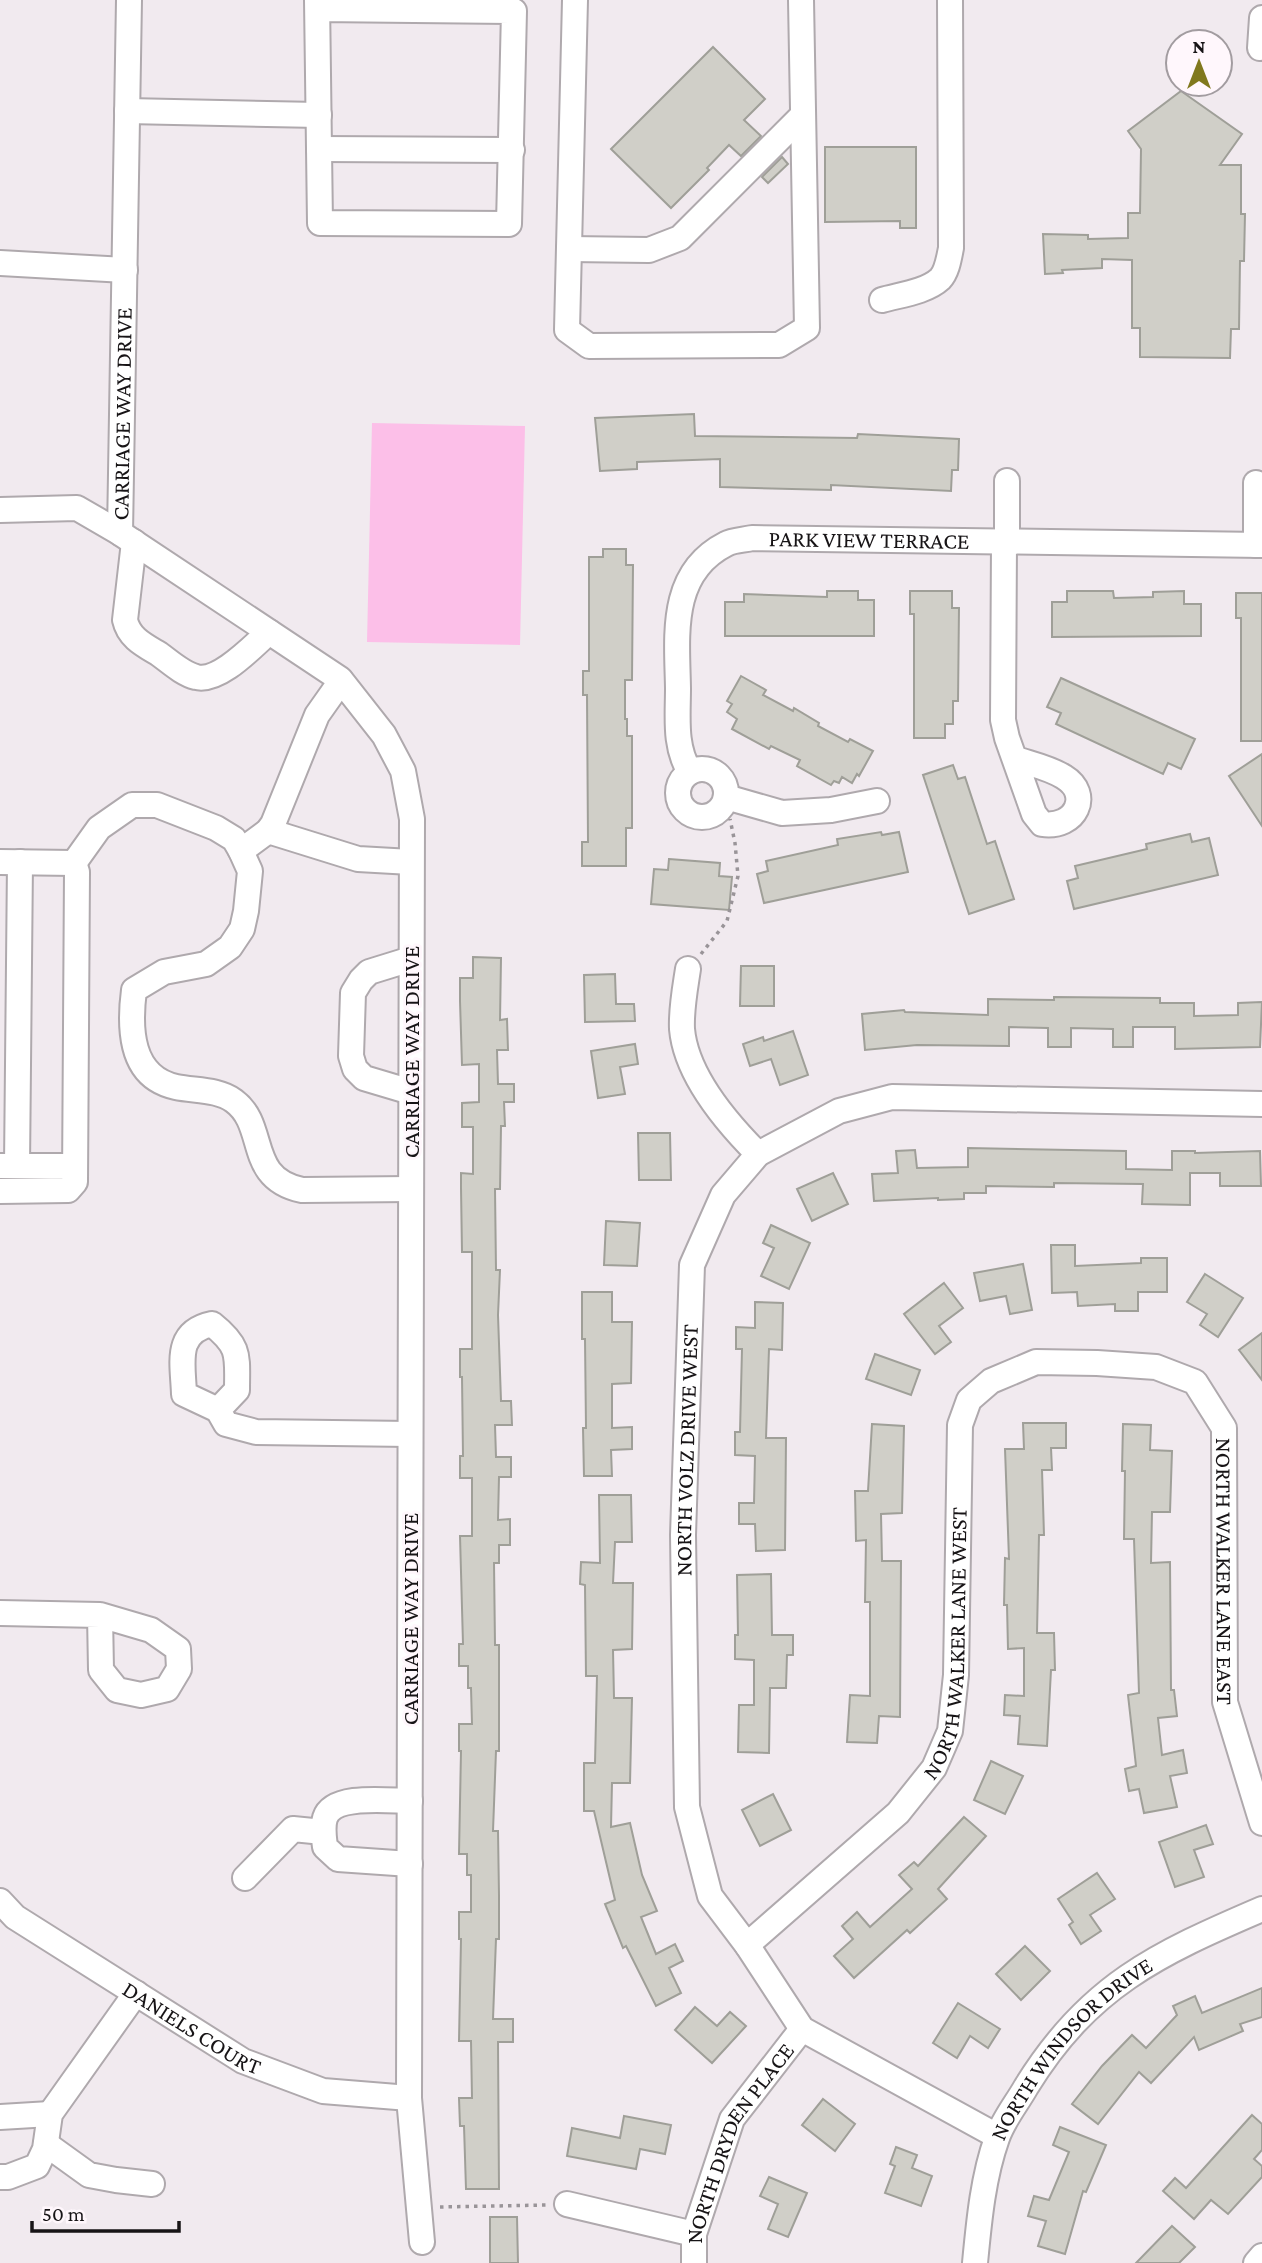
<svg xmlns="http://www.w3.org/2000/svg" width="1262" height="2263" font-family="'Crimson Pro',serif">
  <style>
    .green { fill: #fcbfe8 }
    .building { fill: #d0cfc8; stroke: #9f9f98; stroke-width: 2 }
    .lines { fill: none; stroke-linecap: round; stroke-linejoin: round }
    .minor-casing { stroke: #afa9ad; stroke-width: 28 }
    .path { stroke: #999498; stroke-width: 3.5; stroke-dasharray: 3.5 5; stroke-linecap: butt }
    .minor { stroke: #fff; stroke-width: 24 }
    .labels { text-anchor: middle; stroke-width: 6; stroke-linejoin: round; paint-order: stroke }
    .street-label { font-size: 23px; fill: #171416; stroke: #fff7fc }
  </style>
  <rect width="100%" height="100%" fill="#f1eaef"/>
  <polygon class="green" points="372,423 525,426 520,645 367,642"/>
  <g class="building">
    <polygon points="713,47 765,99 744,120 761,136 741,156 729,145 707,168 709,170 671,208 611,149"/>
    <polygon points="1181,91 1242,134 1220,165 1241,165 1241,214 1245,214 1244,261 1240,261 1239,329 1231,329 1230,358 1140,357 1140,328 1132,328 1132,260 1102,259 1102,268 1062,270 1063,273 1045,274 1043,234 1088,235 1088,239 1128,238 1128,213 1140,213 1141,149 1128,131"/>
    <polygon points="825,147 916,147 916,228 900,228 900,221 825,222"/>
    <polygon points="782,157 788,164 768,183 762,177"/>
    <polygon points="694,414 695,436 857,438 858,434 959,439 958,470 952,470 951,491 831,485 831,490 720,487 720,459 637,462 637,469 600,471 595,418"/>
    <polygon points="603,549 626,549 626,565 633,565 632,680 625,680 625,719 627,719 627,736 632,736 632,828 626,828 626,866 582,866 582,842 588,842 587,695 583,695 583,671 589,671 589,557 603,557"/>
    <polygon points="827,591 858,591 858,600 874,600 874,636 725,636 725,602 744,602 744,594 827,597"/>
    <polygon points="910,591 952,591 952,608 959,608 958,701 953,701 953,724 945,724 945,738 914,738 914,614 910,614"/>
    <polygon points="1067,591 1113,591 1114,598 1153,597 1153,592 1184,591 1184,604 1201,604 1201,636 1052,637 1052,602 1067,602"/>
    <polygon points="1236,593 1262,593 1262,741 1241,741 1241,618 1236,618"/>
    <polygon points="741,676 766,690 763,695 793,711 794,708 819,723 818,726 848,742 850,739 873,751 859,776 857,774 852,783 842,777 839,783 834,781 831,785 797,766 800,760 771,746 769,749 732,729 737,719 727,712 732,704 727,701"/>
    <polygon points="1061,678 1195,739 1181,769 1168,763 1163,774 1056,724 1061,713 1047,707"/>
    <polygon points="1262,754 1262,826 1229,776"/>
    <polygon points="953,765 958,779 965,777 987,844 995,841 1014,899 969,914 923,775"/>
    <polygon points="881,832 882,835 899,832 908,872 764,903 757,874 768,871 766,861 838,845 837,839"/>
    <polygon points="1190,834 1192,842 1209,838 1218,875 1074,909 1067,881 1078,878 1075,866 1147,849 1146,844"/>
    <polygon points="669,859 720,863 719,876 732,877 729,910 651,904 654,869 668,870"/>
    <polygon points="473,957 501,958 500,1020 507,1019 508,1050 497,1050 498,1084 514,1084 514,1102 504,1102 505,1126 501,1126 500,1189 495,1189 496,1270 500,1270 498,1315 501,1401 511,1401 512,1425 495,1425 496,1457 511,1457 511,1477 499,1477 498,1520 510,1519 510,1545 499,1545 499,1563 494,1563 495,1645 499,1645 499,1751 496,1751 493,1831 498,1831 499,1895 499,1939 496,1939 493,2019 513,2019 513,2042 498,2042 499,2189 466,2189 464,2126 460,2126 459,2098 472,2098 471,2041 459,2041 461,1939 459,1939 459,1912 471,1912 471,1875 467,1875 467,1854 459,1854 461,1751 459,1751 459,1724 472,1724 471,1688 468,1688 468,1666 459,1666 459,1644 463,1644 460,1536 472,1536 472,1478 460,1478 460,1456 463,1456 462,1377 460,1377 460,1349 472,1349 472,1252 462,1252 461,1188 461,1173 473,1174 473,1127 462,1127 462,1103 479,1102 479,1064 462,1065 460,1001 460,978 473,978"/>
    <polygon points="741,966 774,966 774,1006 740,1006"/>
    <polygon points="615,974 616,1004 634,1004 635,1021 585,1022 584,975"/>
    <polygon points="1054,997 1160,998 1160,1003 1194,1003 1194,1016 1238,1015 1238,1003 1262,1002 1260,1047 1175,1049 1175,1027 1133,1027 1133,1047 1113,1047 1113,1029 1071,1028 1071,1047 1048,1047 1048,1028 1009,1027 1009,1046 917,1045 865,1050 862,1014 904,1010 905,1012 988,1015 988,999 1054,1000"/>
    <polygon points="793,1031 808,1075 780,1085 771,1059 750,1066 743,1044 763,1037 764,1041"/>
    <polygon points="635,1044 638,1064 620,1067 625,1094 598,1098 591,1051"/>
    <polygon points="638,1133 670,1133 671,1180 639,1180"/>
    <polygon points="968,1148 1126,1151 1126,1169 1172,1170 1172,1151 1195,1151 1195,1153 1260,1151 1261,1186 1220,1186 1220,1173 1190,1173 1190,1205 1142,1204 1143,1184 1054,1183 1054,1187 986,1186 986,1193 964,1193 964,1199 938,1200 938,1198 874,1201 872,1174 898,1173 896,1151 915,1150 917,1168 968,1167"/>
    <polygon points="833,1173 848,1204 812,1221 797,1189"/>
    <polygon points="606,1221 640,1223 637,1266 604,1265"/>
    <polygon points="771,1225 810,1243 789,1289 761,1276 774,1248 763,1243"/>
    <polygon points="1051,1245 1075,1245 1075,1266 1141,1263 1141,1258 1167,1258 1167,1292 1138,1292 1138,1311 1115,1311 1115,1304 1078,1306 1077,1292 1052,1293"/>
    <polygon points="1023,1264 1032,1310 1010,1314 1006,1296 980,1301 974,1273"/>
    <polygon points="1205,1274 1243,1298 1218,1337 1200,1325 1207,1314 1187,1302"/>
    <polygon points="944,1283 963,1308 939,1326 951,1342 935,1354 904,1314"/>
    <polygon points="582,1292 612,1292 612,1322 632,1322 631,1383 612,1384 612,1428 632,1427 632,1449 611,1450 612,1476 584,1476 583,1428 586,1428 585,1339 582,1339"/>
    <polygon points="755,1302 783,1303 782,1350 769,1349 766,1438 786,1438 785,1550 756,1551 755,1524 739,1524 739,1503 754,1503 755,1456 735,1455 735,1432 740,1432 742,1349 736,1349 736,1327 755,1328"/>
    <polygon points="1262,1333 1262,1380 1239,1350"/>
    <polygon points="875,1354 920,1370 911,1395 866,1379"/>
    <polygon points="1023,1423 1066,1423 1066,1448 1051,1448 1052,1470 1042,1470 1044,1535 1039,1535 1037,1633 1054,1633 1055,1670 1051,1670 1047,1746 1018,1744 1020,1716 1004,1715 1005,1695 1024,1696 1024,1648 1008,1649 1007,1605 1004,1605 1005,1558 1009,1559 1005,1449 1024,1449"/>
    <polygon points="872,1424 904,1426 902,1513 881,1514 882,1561 901,1561 900,1717 879,1716 877,1743 847,1742 850,1695 870,1696 870,1602 865,1602 866,1540 856,1541 855,1491 868,1491"/>
    <polygon points="1123,1424 1151,1425 1150,1450 1172,1451 1170,1512 1152,1512 1151,1563 1170,1562 1171,1690 1174,1690 1177,1716 1158,1718 1162,1755 1183,1750 1187,1773 1170,1776 1177,1807 1144,1813 1139,1789 1129,1791 1125,1769 1136,1766 1128,1695 1139,1693 1134,1539 1124,1539 1125,1471 1122,1471"/>
    <polygon points="599,1495 631,1495 632,1542 615,1542 613,1583 633,1583 632,1649 613,1650 614,1698 632,1698 630,1783 612,1783 611,1827 630,1823 642,1875 657,1911 641,1917 656,1954 675,1944 683,1961 669,1968 681,1993 656,2006 626,1946 623,1948 605,1904 615,1900 594,1811 584,1811 584,1763 595,1763 597,1676 586,1676 585,1585 580,1584 581,1562 600,1563"/>
    <polygon points="771,1574 772,1635 793,1635 793,1655 787,1655 786,1688 770,1688 769,1753 738,1752 739,1705 754,1705 754,1660 735,1659 735,1635 738,1635 737,1575"/>
    <polygon points="991,1761 1023,1776 1005,1814 974,1800"/>
    <polygon points="773,1794 791,1830 760,1846 742,1810"/>
    <polygon points="964,1817 986,1836 938,1889 947,1899 910,1933 907,1930 854,1978 834,1956 853,1939 842,1926 857,1912 870,1927 912,1889 899,1875 914,1862 918,1866"/>
    <polygon points="1206,1825 1213,1844 1194,1850 1204,1877 1175,1887 1159,1842"/>
    <polygon points="1097,1873 1115,1899 1090,1915 1101,1931 1081,1944 1069,1925 1073,1922 1058,1899"/>
    <polygon points="1025,1946 1050,1971 1021,2000 996,1974"/>
    <polygon points="1262,1988 1262,2017 1240,2024 1243,2031 1199,2050 1194,2037 1151,2083 1139,2072 1098,2124 1072,2104 1102,2066 1132,2035 1146,2048 1177,2015 1173,2006 1195,1996 1202,2013"/>
    <polygon points="958,2003 1000,2029 988,2048 970,2036 957,2058 933,2043"/>
    <polygon points="695,2007 717,2026 730,2012 746,2026 712,2063 675,2030"/>
    <polygon points="823,2099 855,2124 835,2151 802,2125"/>
    <polygon points="1252,2115 1262,2124 1262,2150 1254,2159 1262,2166 1262,2177 1228,2214 1211,2200 1194,2219 1163,2191 1175,2178 1186,2188"/>
    <polygon points="624,2116 671,2125 665,2154 640,2149 636,2169 567,2156 572,2128 620,2138"/>
    <polygon points="1060,2127 1106,2145 1086,2192 1083,2191 1065,2254 1038,2246 1046,2221 1028,2216 1034,2196 1049,2200 1069,2152 1053,2145"/>
    <polygon points="896,2147 917,2155 912,2168 932,2176 921,2206 885,2193 895,2166 890,2164"/>
    <polygon points="769,2177 807,2193 788,2237 768,2229 778,2204 760,2196"/>
    <polygon points="490,2217 517,2217 518,2263 490,2263"/>
    <polygon points="1172,2226 1195,2247 1179,2263 1136,2263"/>
  </g>
  <g class="lines">
    <defs>
      <g id="minor">
        <polyline points="317,0 320,223 509,224 514,11 318,9"/>
        <polyline points="575,0 567,330 589,346 779,345 807,328 801,0"/>
        <polyline points="1260,48 1262,18"/>
        <polyline points="127,111 319,115"/>
        <polyline points="319,149 512,150"/>
        <polyline points="569,249 649,250 680,238 803,115"/>
        <polyline points="0,263 125,270"/>
        <path d="M882 300C899 295 926 292 940 279 947 272 949 258 951 248L950 0"/>
        <polyline points="1256,483 1256,545"/>
        <polyline points="0,510 77,508 120,533 340,679 384,735 403,771 412,819 409,2098 422,2242"/>
        <path id="s1" d="M120 533 129 0"/>
        <path d="M134 542 125 620C129 638 144 645 159 654 170 662 183 674 196 677 219 683 253 646 269 632"/>
        <path d="M1004 542 1003 720 1007 738 1034 814 1042 824C1076 829 1092 794 1064 777 1050 768 1031 764 1016 759"/>
        <polyline points="1007,542 1007,481"/>
        <circle cx="702" cy="793" r="24"/>
        <path id="s2" d="M690 772C674 747 678 717 678 688 677 635 669 573 726 544 733 540 744 540 752 538L1262 545"/>
        <polyline points="726,797 782,813 831,810 877,801"/>
        <polyline points="268,831 358,859 411,862"/>
        <polyline points="241,851 268,831 273,824 317,715 341,681"/>
        <polyline points="0,862 74,863"/>
        <path d="M74 863 99 828 132 805H157L216 828 234 839 241 851 250 871 246 911 242 929 230 947 206 964 164 972 134 990C129 1028 130 1077 176 1087 195 1091 218 1089 234 1101 268 1126 245 1178 302 1190L411 1189"/>
        <path d="M688 969C685 989 681 1009 682 1029 686 1075 727 1123 758 1154"/>
        <polyline points="411,1092 364,1078 355,1069 351,1056 353,993 361,980 369,972 411,959"/>
        <polyline points="1,1166 75,1166"/>
        <polyline points="17,1166 20,862"/>
        <polyline points="0,1191 68,1190 75,1182 77,872 74,863"/>
        <path d="M218 1410 237 1390C237 1356 241 1347 212 1324 174 1332 183 1363 184 1394L218 1410 226 1424 256 1432 410 1434"/>
        <polyline points="0,1613 100,1615 151,1630 178,1649 179,1669 167,1689 141,1695 117,1690 101,1670 100,1615"/>
        <path d="M410 1864 338 1859 325 1847C324 1838 322 1827 325 1818 333 1793 389 1801 410 1801"/>
        <polyline points="245,1878 293,1829 323,1832"/>
        <path id="s3" d="M0 1901 15 1917 243 2061 323 2091 409 2098"/>
        <path id="s4" d="M747 1945 898 1813 934 1768 950 1731 956 1675 960 1425 969 1400 991 1381 1036 1362 1097 1363 1156 1367 1195 1382 1224 1428 1225 1702 1262 1823"/>
        <polyline points="0,2117 50,2114"/>
        <path id="s5" d="M997 2136 802 2029 747 1945 710 1896 687 1807 683 1535 692 1265 723 1195 758 1154 839 1111 892 1097 1262 1104"/>
        <polyline points="46,2144 89,2175 116,2180 152,2184"/>
        <polyline points="0,2177 8,2177 37,2166 45,2149 50,2114 136,1993"/>
        <polyline points="567,2204 694,2234"/>
        <path id="s6" d="M694 2263V2234L732 2119 802 2029"/>
        <path id="s7" d="M975 2263C979 2221 983 2177 997 2138 1003 2120 1017 2103 1026 2087 1088 1986 1157 1954 1262 1909"/>
        <polyline points="1256,2263 1262,2256"/>
      </g>
    </defs>
    <use href="#minor" class="minor-casing"/>
    <g class="path">
      <polyline points="701,954 727,921 738,876 735,843 730,819"/>
      <polyline points="440,2207 547,2205"/>
    </g>
    <use href="#minor" class="minor"/>
  </g>
  <g class="labels">
    <g class="street-label">
      <text dy="8" stroke="none"><textPath href="#s1" startOffset="119">CARRIAGE WAY DRIVE</textPath></text>
      <text dy="8" stroke="none"><textPath href="#s2" startOffset="392">PARK VIEW TERRACE</textPath></text>
      <text transform="translate(411 1052) rotate(-90)" y="8">CARRIAGE WAY DRIVE</text>
      <text dy="8" stroke="none"><textPath href="#s5" startOffset="833">NORTH VOLZ DRIVE WEST</textPath></text>
      <text dy="8" stroke="none"><textPath href="#s4" startOffset="1069">NORTH WALKER LANE EAST</textPath></text>
      <text transform="translate(410 1619) rotate(-90)" y="8">CARRIAGE WAY DRIVE</text>
      <text dy="8" stroke="none"><textPath href="#s4" startOffset="385">NORTH WALKER LANE WEST</textPath></text>
      <text dy="8" stroke="none"><textPath href="#s3" startOffset="231">DANIELS COURT</textPath></text>
      <text dy="8" stroke="none"><textPath href="#s7" startOffset="245">NORTH WINDSOR DRIVE</textPath></text>
      <text dy="8" stroke="none"><textPath href="#s6" startOffset="131">NORTH DRYDEN PLACE</textPath></text>
    </g>
  </g>
  <g transform="translate(1199 63)"><circle r="33" fill="#fff7fc" stroke="#a29ca0" stroke-width="2"/>
  <path d="M0-5L12 26L0 18L-12 26Z" fill="#80781d"/>
  <text y="-10" font-size="19" font-weight="bold" text-anchor="middle" fill="#171416">N</text>
  </g>
  <path d="M32 2221v10h147v-10" fill="none" stroke="#171416" stroke-width="3.5"/>
  <text x="42" y="2221" font-size="21" fill="#171416" stroke="#fff7fc" stroke-width="5" paint-order="stroke">50 m</text>
</svg>
